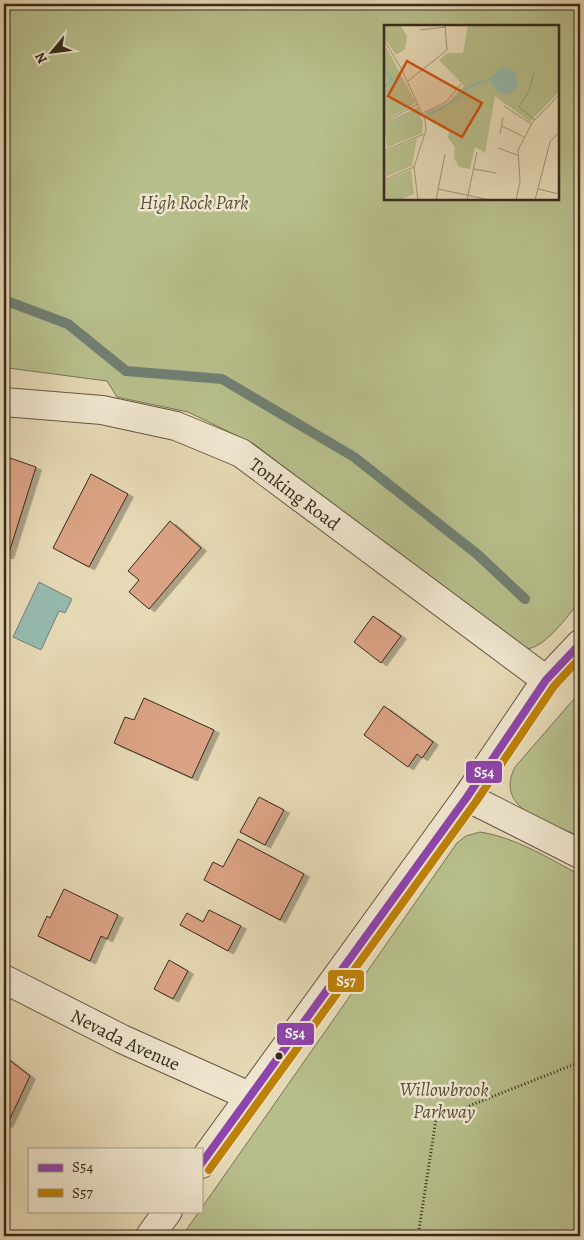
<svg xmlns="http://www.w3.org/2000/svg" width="584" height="1240" font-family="Alegreya,serif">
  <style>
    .green { fill: #b7bf8c; stroke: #787454; fill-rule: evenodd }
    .water { fill: #96baae; stroke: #708073 }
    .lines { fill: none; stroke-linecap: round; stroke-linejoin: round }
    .stream { stroke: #708073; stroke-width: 10 }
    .building { fill: #dba385; stroke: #382a1b; filter: url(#shadow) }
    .minor-casing { stroke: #645642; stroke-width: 30 }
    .path { stroke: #382a1b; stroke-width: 3; stroke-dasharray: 1 2.5; stroke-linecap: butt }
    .minor { stroke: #efe6cf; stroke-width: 28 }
    .bus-1-casing { stroke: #efe6cf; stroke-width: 11 }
    .bus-2-casing { stroke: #efe6cf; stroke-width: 11 }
    .bus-1 { stroke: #8e44ad; stroke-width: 8 }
    .bus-2 { stroke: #be8108; stroke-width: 8 }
    .bus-dot { fill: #382a1b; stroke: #efe6cf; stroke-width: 2 }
    .labels { text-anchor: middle; stroke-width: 5; stroke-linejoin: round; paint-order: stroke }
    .park-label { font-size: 19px; font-style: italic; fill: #584f37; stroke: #efe6cf }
    .street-label { font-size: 19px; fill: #382a1b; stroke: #efe6cf }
    .inset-river { fill: none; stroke: #96baae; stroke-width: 2.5 }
    .inset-road { fill: none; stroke: #a09377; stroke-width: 1 }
    .view { fill: #ce520e; fill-opacity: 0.15; stroke: #ce520e; stroke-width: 2.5 }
    .inset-edge { fill: none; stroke: #382a1b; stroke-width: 2.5 }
    .line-badge { stroke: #efe6cf; stroke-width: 2 }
    .badge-label { font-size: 14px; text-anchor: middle; font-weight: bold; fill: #fff }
  </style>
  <defs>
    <filter id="shadow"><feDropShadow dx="5.5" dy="3" stdDeviation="0" flood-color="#0004"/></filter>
  </defs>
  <rect width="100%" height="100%" fill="#e6d9b5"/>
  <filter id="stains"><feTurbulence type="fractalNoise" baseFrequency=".004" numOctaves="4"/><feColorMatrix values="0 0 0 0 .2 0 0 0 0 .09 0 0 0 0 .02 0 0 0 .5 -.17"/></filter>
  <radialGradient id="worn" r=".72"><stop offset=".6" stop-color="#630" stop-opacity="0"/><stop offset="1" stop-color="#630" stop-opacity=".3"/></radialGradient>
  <g class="green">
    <path d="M4 4H580V601C568 615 541 655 521 648 517 647 514 644 511 642L254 444 188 412 117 397 107 381 8 368 4 384ZM385 26H558V199H385Z"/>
    <path d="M580 692V836C550 823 493 810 515 767Z"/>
    <path d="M480 832C517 838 548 858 580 875V1236H182L457 843 466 836Z"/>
  </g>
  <polygon class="water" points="39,582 72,599 65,613 59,611 41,650 13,637"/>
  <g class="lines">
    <polyline class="stream" points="4,300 68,324 126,371 222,379 354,457 477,554 525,599"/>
  </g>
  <g class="building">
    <polygon points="4,456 36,467 8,556 4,555"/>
    <polygon points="91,474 128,494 89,567 53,548"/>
    <polygon points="170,521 201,548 149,609 129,592 139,580 128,571"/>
    <polygon points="373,616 401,636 381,663 354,642"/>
    <polygon points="144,698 214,730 192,778 114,743 125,717 134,720"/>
    <polygon points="384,706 433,742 422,758 417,754 408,767 364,735"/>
    <polygon points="259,797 284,810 265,845 240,832"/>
    <polygon points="238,839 304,874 280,920 204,880 213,862 223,867"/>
    <polygon points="64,889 118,915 107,939 101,936 90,961 38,936 47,916 50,918"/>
    <polygon points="209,910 241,926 228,951 180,925 187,913 203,922"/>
    <polygon points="169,960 188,971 173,999 154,989"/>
    <polygon points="4,1056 30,1076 7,1125 4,1123"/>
  </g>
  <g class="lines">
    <defs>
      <g id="minor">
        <path id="s1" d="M4 402 102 410 176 426 241 453 546 680"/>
        <polyline points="467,797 580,854"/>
        <path id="s2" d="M4 979 122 1039 249 1096"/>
        <polyline points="201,1164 467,797 546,680 580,644"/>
        <polyline points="150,1236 168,1211"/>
      </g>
    </defs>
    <use href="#minor" class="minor-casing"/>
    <polyline class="path" points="418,1236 436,1119 580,1062"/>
    <use href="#minor" class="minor"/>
    <defs>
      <polyline id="bus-1" points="201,1164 467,797 546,680 580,644"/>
      <polyline id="bus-2" points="209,1170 475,803 554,686 580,658"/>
    </defs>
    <use href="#bus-1" class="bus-1-casing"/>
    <use href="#bus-2" class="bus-2-casing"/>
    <use href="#bus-1" class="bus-1"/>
    <use href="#bus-2" class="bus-2"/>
  </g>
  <circle class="bus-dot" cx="279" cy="1056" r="4.5"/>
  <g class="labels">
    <g class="park-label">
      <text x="194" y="209">High Rock Park</text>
      <text x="444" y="1096">Willowbrook<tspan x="444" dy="22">Parkway</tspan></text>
    </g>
    <g class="street-label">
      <text dy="7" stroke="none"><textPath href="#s1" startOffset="312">Tonking Road</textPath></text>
      <text dy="7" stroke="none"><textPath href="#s2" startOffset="136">Nevada Avenue</textPath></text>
    </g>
  </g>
  <g transform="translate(384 25)">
    <rect width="175" height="175" fill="#e6d9b5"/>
    <path d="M0 0H16L23 11 21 24 12 30 0 13ZM84 0H175V67L146 97 111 71 101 128 91 122 86 144 75 142 70 133 71 122 64 113 65 107 43 94 41 88 63 78 80 61 55 35 64 28H79ZM0 18 32 78 0 96ZM34 82 39 99 38 108 3 123 0 98ZM33 113 28 141 0 153V127ZM27 145 30 169 16 175H0V156Z" fill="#b7bf8c"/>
    <path d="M108 56a13 13 0 1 1 26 0a13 13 0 1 1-26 0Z" fill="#96baae"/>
    <path class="inset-river" d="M0 42 8 55 0 63M44 89 68 78 84 62 109 53"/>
    <path class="inset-road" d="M36 5 62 2M0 15 18 45 41 95 42 105 30 142 34 175M150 48 145 66 135 82 151 95M24 56 63 25 61 0M120 81 147 99M39 88 62 77 77 59M0 97 34 79M118 101 140 112M116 109 119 92M114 123 133 130M0 126 40 109M90 144 112 148M0 155 30 142M54 164 106 175M154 164 175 169M52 175 61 129M83 175 93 127M132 175 136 157 134 125 148 98 175 70M151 175 166 117 175 107"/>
    <path class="view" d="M23 36 98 78 78 112 4 71Z"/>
    <rect width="175" height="175" class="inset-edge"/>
  </g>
  <g class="line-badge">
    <rect x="465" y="760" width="38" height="24" rx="5" fill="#8e44ad"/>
    <rect x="327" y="969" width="38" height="24" rx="5" fill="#be8108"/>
    <rect x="276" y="1022" width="39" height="24" rx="5" fill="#8e44ad"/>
  </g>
  <g class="badge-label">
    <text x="484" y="777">S54</text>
    <text x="346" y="986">S57</text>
    <text x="295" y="1038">S54</text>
  </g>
  <rect width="584" height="1240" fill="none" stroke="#e6d9b5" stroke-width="20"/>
  <rect x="5" y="5" width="574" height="1230" fill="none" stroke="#382a1b" stroke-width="2.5"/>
  <rect x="10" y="10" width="564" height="1220" fill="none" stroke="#382a1b"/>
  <rect x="28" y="1148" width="175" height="65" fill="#efe6cf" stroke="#a69b87"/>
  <rect x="38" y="1164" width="25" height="8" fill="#8e44ad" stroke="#a69b87"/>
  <text x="72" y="1172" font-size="15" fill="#382a1b">S54</text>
  <rect x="38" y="1189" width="25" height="8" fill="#be8108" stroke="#a69b87"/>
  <text x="72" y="1198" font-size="15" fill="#382a1b">S57</text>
  <g transform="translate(52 52) rotate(241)" stroke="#efe6cf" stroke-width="4" paint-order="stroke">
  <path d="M0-4L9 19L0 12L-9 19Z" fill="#382a1b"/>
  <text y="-8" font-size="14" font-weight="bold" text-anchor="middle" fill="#382a1b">N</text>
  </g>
  <rect width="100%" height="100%" filter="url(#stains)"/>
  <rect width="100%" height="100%" fill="url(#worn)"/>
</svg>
